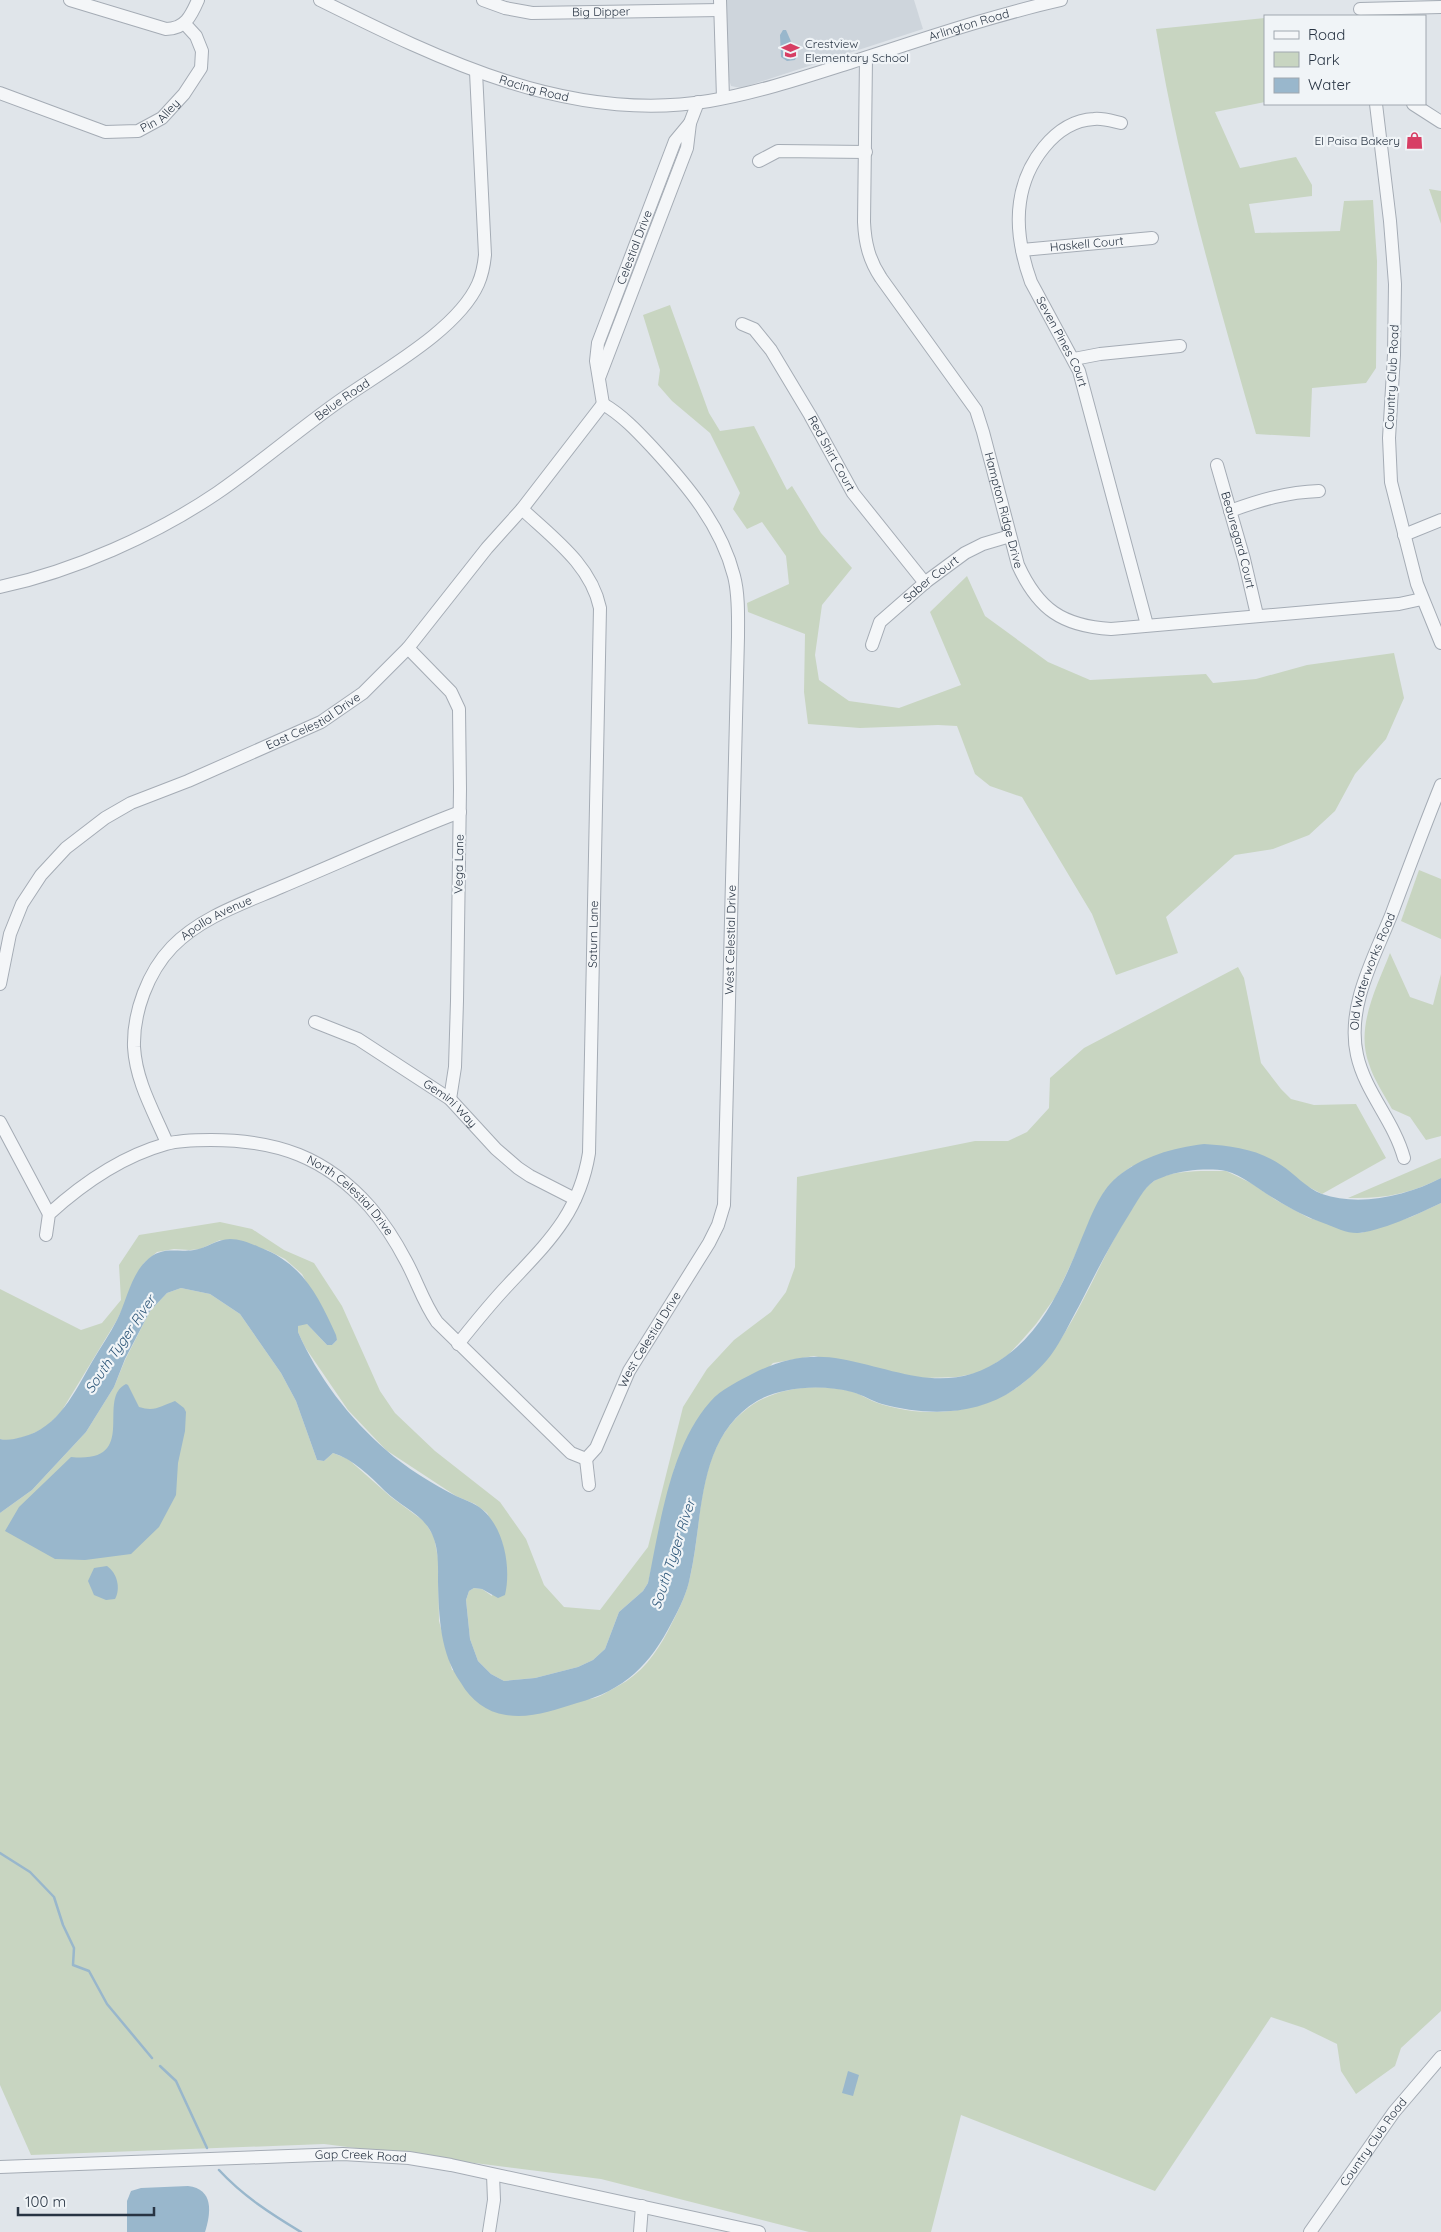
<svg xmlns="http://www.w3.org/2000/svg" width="1441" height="2232" font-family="Quicksand,sans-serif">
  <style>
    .built { fill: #ced5dc }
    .green { fill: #c8d5c1 }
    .water { fill: #99b7cc }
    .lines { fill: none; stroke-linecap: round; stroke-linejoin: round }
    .stream { stroke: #99b7cc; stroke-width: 2.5 }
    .minor-casing { stroke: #a5acb5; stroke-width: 14 }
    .minor { stroke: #f4f6f8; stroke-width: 12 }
    .labels { text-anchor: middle; stroke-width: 4.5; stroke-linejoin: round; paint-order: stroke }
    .street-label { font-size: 12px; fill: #283443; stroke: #f0f4f7 }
    .poi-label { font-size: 12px; fill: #283443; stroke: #f0f4f7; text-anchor: start }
    .water-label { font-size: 14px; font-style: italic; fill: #2f587a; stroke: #f0f4f7 }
  </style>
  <rect width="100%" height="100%" fill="#e0e5ea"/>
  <polygon class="built" points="727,0 914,0 923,29 741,88 731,86 727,73"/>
  <g class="green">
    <path d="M1265 18V102L1215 112 1240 168 1296 157 1312 185V196L1249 204 1255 233 1340 231 1344 201 1373 200 1377 261 1376 368 1366 383 1312 388 1310 437 1256 434C1218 301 1178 166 1156 29Z"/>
    <polygon points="1429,189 1441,191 1441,224"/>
    <polygon points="670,305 709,413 720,431 754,426 787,490 792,486 821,533 852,568 822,605 815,655 819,680 849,701 899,708 961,685 930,612 967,576 985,616 1048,662 1090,680 1206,674 1213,683 1256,679 1307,665 1394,653 1404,698 1386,739 1355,774 1335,811 1309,835 1273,849 1235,855 1166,917 1178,953 1116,975 1092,914 1022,797 990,786 975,774 957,726 938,725 860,728 808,724 804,692 805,634 748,612 747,603 789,584 786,556 762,522 747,529 733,509 740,493 710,433 672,401 658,385 660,370 643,315"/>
    <polygon points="1419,870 1441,879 1441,939 1401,921"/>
    <path d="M1390 953 1410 997 1433 1005 1441 974V1136L1426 1140 1410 1117 1392 1109C1384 1094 1374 1080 1369 1064 1355 1027 1377 987 1390 953Z"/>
    <polygon points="1238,967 1244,978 1261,1063 1281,1089 1291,1099 1314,1105 1356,1104 1386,1158 1322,1194 1305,1185 1281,1166 1132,1166 1116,1178 1105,1191 1056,1296 1036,1324 1022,1340 1008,1355 982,1372 957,1377 921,1378 814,1356 773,1363 675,1466 648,1583 643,1591 619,1612 605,1649 593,1660 578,1667 535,1678 504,1681 491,1674 478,1661 470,1639 466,1600 469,1591 474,1588 482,1589 492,1596 503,1545 487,1513 475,1504 456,1496 386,1450 348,1410 305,1347 298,1332 298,1326 301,1324 307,1324 327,1345 332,1345 337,1340 302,1274 285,1259 267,1250 220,1240 200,1249 190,1250 174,1249 157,1252 144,1263 117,1320 61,1412 46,1427 28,1436 7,1441 0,1439 0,1289 81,1330 102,1323 121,1300 119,1265 139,1235 220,1222 252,1229 284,1250 314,1263 342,1306 380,1391 395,1413 435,1451 500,1502 526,1539 544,1585 564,1607 600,1610 648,1547 683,1407 707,1369 734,1340 771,1312 786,1292 795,1267 797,1177 975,1141 1008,1141 1027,1132 1049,1108 1050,1078 1084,1048"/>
    <path d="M1441 1158V1178C1411 1194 1382 1199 1348 1198Z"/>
    <path d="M1201 1171H1226L1251 1183 1276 1200 1309 1218 1361 1233 1411 1217 1441 1203V2011L1401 2048 1395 2066 1356 2094 1341 2071 1337 2044 1304 2028 1271 2017 1155 2191 961 2115 931 2232H809L601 2179 324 2144 31 2155 0 2085V1513L32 1490 86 1432 114 1387 125 1360 150 1311 167 1293 181 1288 210 1294 240 1314 281 1373 296 1401 317 1460 324 1461 333 1453 348 1459 391 1497 425 1522 434 1537 438 1558 439 1621 452 1670C484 1677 515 1683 547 1690 560 1693 575 1698 589 1699 598 1699 610 1690 618 1686 641 1674 656 1654 668 1631 677 1613 686 1597 690 1577 703 1522 696 1451 743 1412 772 1387 814 1383 850 1391 859 1393 867 1399 875 1402 885 1406 896 1408 906 1410 942 1416 984 1409 1015 1389 1067 1354 1092 1273 1125 1220 1134 1206 1141 1190 1154 1181 1168 1172 1185 1172 1201 1171Z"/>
  </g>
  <g class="water">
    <polygon points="783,30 786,30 797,55 795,60 787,61 781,57 780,35"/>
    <path d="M1204 1144C1233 1146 1257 1149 1281 1165 1295 1174 1306 1188 1322 1194 1359 1207 1407 1196 1441 1178V1203C1423 1212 1376 1233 1357 1233 1346 1233 1336 1228 1326 1224 1308 1218 1291 1209 1275 1199 1259 1190 1244 1176 1226 1171 1210 1168 1184 1170 1169 1175 1168 1175 1155 1180 1154 1181 1143 1189 1137 1202 1130 1213 1111 1243 1095 1274 1079 1306 1070 1322 1062 1340 1051 1355 1041 1368 1028 1380 1015 1389 976 1416 927 1416 882 1404 872 1401 863 1395 852 1392 823 1384 783 1386 757 1401 696 1438 704 1516 690 1577 687 1593 680 1607 672 1622 650 1665 625 1690 577 1703 554 1710 530 1719 506 1715 486 1712 471 1700 461 1683 440 1653 439 1618 438 1582 438 1566 439 1549 432 1534 423 1514 400 1506 385 1491 370 1476 353 1459 333 1453L324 1461 317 1460 296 1401 281 1373 240 1314 210 1294 181 1288 167 1293 150 1311 125 1359 114 1387 86 1432 32 1490 0 1513V1439C8 1441 14 1439 22 1437 59 1428 75 1391 92 1362 100 1348 110 1334 117 1320 126 1302 131 1276 145 1262 162 1245 174 1253 194 1250 207 1248 217 1239 230 1239 240 1239 250 1243 259 1247 302 1263 318 1295 336 1335L337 1340 332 1345H327L307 1324 298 1326V1332C317 1376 350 1419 386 1450 405 1467 434 1485 456 1496 467 1501 478 1504 486 1513 505 1533 511 1569 505 1595L498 1598 482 1589 474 1588 469 1591 466 1600 470 1639 478 1661 491 1674 504 1681 535 1678 578 1667 593 1660 605 1649 619 1612 643 1591 648 1583C660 1525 670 1447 710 1402 721 1389 739 1381 754 1373 781 1359 811 1353 841 1359 901 1370 949 1398 1006 1356 1044 1329 1064 1282 1081 1240 1090 1219 1099 1192 1117 1177 1143 1156 1172 1148 1204 1144Z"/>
    <path d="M126 1384 128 1385 139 1407C155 1412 161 1406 175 1401L184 1408 186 1412 185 1431 178 1463 176 1495 159 1527 131 1554 85 1560 55 1559 5 1531 19 1507 71 1457C141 1464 95 1399 126 1384Z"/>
    <path d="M107 1566C117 1573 121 1588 115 1599L106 1600 94 1595 88 1581 94 1568Z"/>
    <polygon points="848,2071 859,2075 853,2096 842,2093"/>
    <path d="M188 2186C214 2189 211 2213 205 2232H127V2201L131 2191 141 2188Z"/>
  </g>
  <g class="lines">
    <g class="stream">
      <polyline points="0,1853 30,1872 54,1897 63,1925 74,1948 73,1965 89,1971 107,2004 152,2058"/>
      <polyline points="160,2066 176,2081 207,2148"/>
      <path d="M219 2170C243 2196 271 2214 301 2232"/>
    </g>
    <defs>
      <g id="minor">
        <path d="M70 0 166 29C185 29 191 16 198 0"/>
        <path id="s1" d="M320 0C441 60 570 124 709 101 757 93 805 77 852 62 921 40 990 16 1061 0"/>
        <path id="s2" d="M483 0 505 8 532 13 720 10"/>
        <polyline points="720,0 723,98"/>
        <polyline points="1360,9 1441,7"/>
        <path id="s3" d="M866 58 864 222C865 243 869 260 881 278L976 410 983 432 1018 565C1038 609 1062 626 1111 629L1399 604 1422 599"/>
        <path id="s4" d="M0 93 105 132 138 131 162 118 184 94 201 68 202 51 196 36 185 24"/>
        <polyline points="1376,104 1390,221 1395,284 1394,355 1389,438 1391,482 1417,584 1441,643"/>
        <polyline points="1413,104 1441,122"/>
        <path id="s5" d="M1121 123C1112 121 1103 118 1094 119 1054 121 1025 165 1020 202 1016 229 1022 257 1031 282L1079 371 1147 625"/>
        <polyline points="759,161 778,151 866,152"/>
        <path id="s6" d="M1022 250 1152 238"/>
        <path id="s7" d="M742 324 754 329 771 350 810 415 853 493 925 583"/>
        <polyline points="1074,359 1100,354 1180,346"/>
        <polyline points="599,378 687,148 690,123 698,102"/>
        <path id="s8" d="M603 404 596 361 598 343 675 141 690 123"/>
        <path id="s9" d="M1217 465 1244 559 1257 615"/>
        <path d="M1230 511C1260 500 1287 492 1319 491"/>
        <polyline points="1404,535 1441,520"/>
        <path id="s10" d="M0 587C74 571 155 535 217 493 259 464 297 431 338 402 380 372 457 331 478 284 482 275 484 265 485 255L476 72"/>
        <path id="s11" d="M872 645 880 622 927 581 965 553 983 544 1010 536"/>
        <polyline points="408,648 451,692 459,709 460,789 457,1001 455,1067 450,1099"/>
        <path id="s12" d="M0 984 10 934 22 904 41 875 66 848 105 818 131 803 188 781 321 722 363 693 408 648 487 548 522 509 603 404"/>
        <path id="s13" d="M315 1022 358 1039 450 1099 496 1149 518 1168 530 1176 575 1199"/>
        <polyline points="0,1122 49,1214"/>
        <path id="s14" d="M167 1143C154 1112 136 1082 134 1047 133 1012 148 972 172 947 201 917 244 903 281 887 341 862 399 835 460 812"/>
        <path id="s15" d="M1404 1158C1394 1121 1365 1092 1357 1055 1346 1006 1375 956 1392 913 1408 870 1424 827 1441 785"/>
        <path id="s16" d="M46 1235 49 1214C82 1184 123 1156 166 1144 180 1140 197 1140 211 1140 277 1140 326 1157 370 1207 384 1223 396 1242 406 1261 417 1281 423 1302 437 1322L571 1453 586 1459"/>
        <path id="s17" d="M458 1344C474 1324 490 1304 508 1285 548 1242 579 1214 589 1153L600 608C591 565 553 538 522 509"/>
        <path id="s18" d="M586 1459 596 1448 629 1371 709 1243 718 1225 724 1205 738 637C738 617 739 595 734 576 721 525 687 485 652 447 637 431 622 415 603 404"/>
        <polyline points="586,1459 589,1485"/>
        <path id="s19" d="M0 2167 343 2154 409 2158 451 2165 759 2232"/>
        <polyline points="489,2232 494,2200 493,2175"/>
        <polyline points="640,2232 642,2206"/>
        <path id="s20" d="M1310 2232 1394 2112 1441 2057"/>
      </g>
    </defs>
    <use href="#minor" class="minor-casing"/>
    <use href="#minor" class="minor"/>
  </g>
  <defs>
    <symbol id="school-bare" viewBox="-9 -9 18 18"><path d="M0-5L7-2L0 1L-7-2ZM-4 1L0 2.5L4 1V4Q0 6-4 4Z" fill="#d73e64" stroke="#f0f4f7" stroke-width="2.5" paint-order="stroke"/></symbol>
    <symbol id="shop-bare" viewBox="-9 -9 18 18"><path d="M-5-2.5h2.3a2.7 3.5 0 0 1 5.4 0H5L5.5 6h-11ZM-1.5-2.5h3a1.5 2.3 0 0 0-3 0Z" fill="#d73e64" stroke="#f0f4f7" stroke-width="2.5" paint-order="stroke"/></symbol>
  </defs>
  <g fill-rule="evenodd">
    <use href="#school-bare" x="778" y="38" width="25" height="25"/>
    <use href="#shop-bare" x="1402" y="128" width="25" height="25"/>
  </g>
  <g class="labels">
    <g class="street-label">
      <text dy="4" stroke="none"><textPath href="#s2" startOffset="120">Big Dipper</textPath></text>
      <text dy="4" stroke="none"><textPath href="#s1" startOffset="680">Arlington Road</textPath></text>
      <text dy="4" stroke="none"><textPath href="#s1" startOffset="232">Racing Road</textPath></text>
      <text dy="4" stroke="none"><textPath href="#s4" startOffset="172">Pin Alley</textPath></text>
      <text dy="4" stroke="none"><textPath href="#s6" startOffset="65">Haskell Court</textPath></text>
      <text dy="4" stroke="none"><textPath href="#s8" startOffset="164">Celestial Drive</textPath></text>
      <text dy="4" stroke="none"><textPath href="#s5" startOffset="296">Seven Pines Court</textPath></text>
      <text transform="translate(1392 377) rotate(-87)" y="4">Country Club Road</text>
      <text dy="4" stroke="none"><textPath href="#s10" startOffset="394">Belue Road</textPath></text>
      <text dy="4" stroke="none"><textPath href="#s7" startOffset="160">Red Shirt Court</textPath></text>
      <text dy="4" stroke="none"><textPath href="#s3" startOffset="490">Hampton Ridge Drive</textPath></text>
      <text dy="4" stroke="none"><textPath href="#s9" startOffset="78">Beauregard Court</textPath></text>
      <text dy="4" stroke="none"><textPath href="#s11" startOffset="91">Saber Court</textPath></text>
      <text dy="4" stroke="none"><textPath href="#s12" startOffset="434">East Celestial Drive</textPath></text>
      <text transform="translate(459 864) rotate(-89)" y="4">Vega Lane</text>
      <text dy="4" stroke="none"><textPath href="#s14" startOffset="265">Apollo Avenue</textPath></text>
      <text dy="4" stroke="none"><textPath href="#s17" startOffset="454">Saturn Lane</textPath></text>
      <text dy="4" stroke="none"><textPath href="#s18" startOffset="556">West Celestial Drive</textPath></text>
      <text dy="4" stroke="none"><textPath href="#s15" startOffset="200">Old Waterworks Road</textPath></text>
      <text dy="4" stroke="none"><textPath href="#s13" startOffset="159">Gemini Way</textPath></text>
      <text dy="4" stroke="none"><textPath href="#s16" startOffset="360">North Celestial Drive</textPath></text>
      <text dy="4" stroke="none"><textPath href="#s18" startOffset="136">West Celestial Drive</textPath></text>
      <text dy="4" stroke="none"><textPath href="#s20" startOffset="110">Country Club Road</textPath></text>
      <text dy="4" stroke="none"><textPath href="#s19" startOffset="361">Gap Creek Road</textPath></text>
    </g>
    <g class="poi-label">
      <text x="805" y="48">Crestview<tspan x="805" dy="14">Elementary School</tspan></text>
      <text x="1400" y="145" text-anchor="end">El Paisa Bakery</text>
    </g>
    <g class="water-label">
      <text transform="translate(120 1344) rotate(-56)" y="5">South Tyger River</text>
      <text transform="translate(673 1554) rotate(-72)" y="5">South Tyger River</text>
    </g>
  </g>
  <rect x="1264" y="15" width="162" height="90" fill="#f0f4f7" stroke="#a0a7af"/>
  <rect x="1274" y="31" width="25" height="8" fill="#f4f6f8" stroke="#a0a7af"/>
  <text x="1308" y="40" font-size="15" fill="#283443">Road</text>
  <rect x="1274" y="52" width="25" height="15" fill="#c8d5c1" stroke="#a0a7af"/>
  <text x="1308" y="65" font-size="15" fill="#283443">Park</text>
  <rect x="1274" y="78" width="25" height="15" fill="#99b7cc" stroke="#a0a7af"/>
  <text x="1308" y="90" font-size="15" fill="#283443">Water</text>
  <path d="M18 2207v8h136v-8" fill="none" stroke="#283443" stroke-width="2.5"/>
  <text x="25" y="2207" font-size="15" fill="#283443" stroke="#f0f4f7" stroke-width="4" paint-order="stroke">100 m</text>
</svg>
